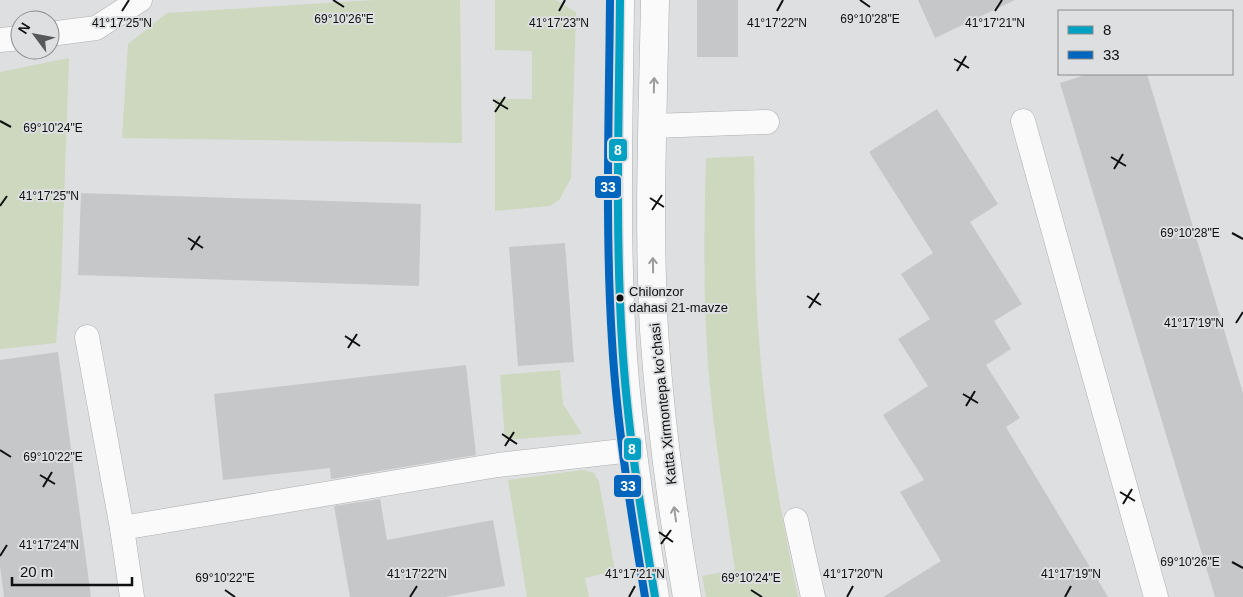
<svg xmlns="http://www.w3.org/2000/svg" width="1243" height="597" font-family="Arial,sans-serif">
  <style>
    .green { fill: #ced8bf }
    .building { fill: #c6c7c8 }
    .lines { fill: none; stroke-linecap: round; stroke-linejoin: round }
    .service-casing { stroke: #aeafb0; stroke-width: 25 }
    .secondary-casing { stroke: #aeafb0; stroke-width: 29 }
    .service { stroke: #fafafa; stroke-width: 24 }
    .secondary { stroke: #fafafa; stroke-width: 28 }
    .bus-1-casing { stroke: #dddfe1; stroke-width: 11 }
    .bus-2-casing { stroke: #dddfe1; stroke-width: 11 }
    .bus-1 { stroke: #01a1c4; stroke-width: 8 }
    .bus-2 { stroke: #0065bd; stroke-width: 8 }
    .oneway { stroke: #9c9c9c }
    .ticks { fill: none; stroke: #0f1010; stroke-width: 2 }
    .bus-dot { fill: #0f1010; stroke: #dddfe1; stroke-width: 2 }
    .labels { text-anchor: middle; stroke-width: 4; stroke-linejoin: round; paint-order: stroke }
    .bus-label { font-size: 13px; fill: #0f1010; stroke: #dddfe1; text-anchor: start }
    .street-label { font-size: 14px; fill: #0f1010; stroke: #dddfe1 }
    .ticks-label { font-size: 12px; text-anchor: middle; fill: #0f1010; stroke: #dddfe1; stroke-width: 4; stroke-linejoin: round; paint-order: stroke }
    .line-badge { stroke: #dddfe1; stroke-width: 2 }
    .badge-label { font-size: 14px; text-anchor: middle; font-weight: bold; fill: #fff }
  </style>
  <rect width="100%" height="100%" fill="#dedfe0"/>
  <g class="green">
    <polygon points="375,0 460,0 462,143 122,138 128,44 167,13"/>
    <polygon points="495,0 556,0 576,12 571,178 560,199 550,206 495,211 495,99 532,99 532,51 495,50"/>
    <polygon points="69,58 61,285 56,343 0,349 0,72"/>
    <path d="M754 156C755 207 754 258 757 308 762 406 778 502 798 597H706L702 576 735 570C725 501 713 432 708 363 703 295 704 226 706 158Z"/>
    <polygon points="560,370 563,404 582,434 505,440 500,375"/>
    <polygon points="583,470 594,473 599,482 615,571 585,578 589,597 527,597 508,480"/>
  </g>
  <g class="building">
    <rect x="697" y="0" width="41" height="57"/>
    <polygon points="918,0 1015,0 935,38"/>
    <polygon points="1088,74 1147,74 1243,393 1243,597 1215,597 1060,83"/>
    <polygon points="937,109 998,204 970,222 1022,304 994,321 1011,349 986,365 1020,418 1006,427 1108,597 883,597 941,561 900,492 924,480 883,415 928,386 898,339 930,319 901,274 933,253 869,152"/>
    <polygon points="81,193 421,204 419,286 78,275"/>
    <polygon points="565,243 574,362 518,366 509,247"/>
    <polygon points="58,352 91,597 4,597 0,566 0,360"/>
    <polygon points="466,365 476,455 331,479 330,468 223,480 214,394"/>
    <polygon points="380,499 387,540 493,520 505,586 445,597 350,597 334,506"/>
  </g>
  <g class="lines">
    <defs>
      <g id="service">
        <polyline points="50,34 96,28 140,0"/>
        <polyline points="0,40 20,38"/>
        <polyline points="1023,121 1156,597"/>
        <polyline points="653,126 767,122"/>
        <polyline points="87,337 122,528 132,597"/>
        <polyline points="796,520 813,597"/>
        <polyline points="122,528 498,465 632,450"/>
      </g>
      <g id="secondary">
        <path d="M620 0C619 114 615 228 622 341 627 427 641 512 655 597"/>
        <path d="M655 0C653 110 648 220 654 330 660 419 672 509 687 597"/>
      </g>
    </defs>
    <use href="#service" class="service-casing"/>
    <use href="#secondary" class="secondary-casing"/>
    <use href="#service" class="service"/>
    <use href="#secondary" class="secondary"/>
    <defs>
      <path id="bus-1" d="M620 0C619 114 615 228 622 341 627 427 641 512 655 597"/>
      <path id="bus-2" d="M610 0C609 114 605 228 612 341 617 427 631 512 645 597"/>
    </defs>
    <use href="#bus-1" class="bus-1-casing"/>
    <use href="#bus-2" class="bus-2-casing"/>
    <use href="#bus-1" class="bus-1"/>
    <use href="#bus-2" class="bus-2"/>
  </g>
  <defs><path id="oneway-shaft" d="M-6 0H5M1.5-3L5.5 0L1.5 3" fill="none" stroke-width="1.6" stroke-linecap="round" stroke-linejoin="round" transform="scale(1.25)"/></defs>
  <g class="oneway">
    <use href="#oneway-shaft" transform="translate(654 85) rotate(-89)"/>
    <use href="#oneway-shaft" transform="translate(653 265) rotate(-91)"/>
    <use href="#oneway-shaft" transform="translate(675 514) rotate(-98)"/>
  </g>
  <path class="ticks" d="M333 0 344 7M860 0 870 7M122 11 129 0M559 11 565 0M777 11 783 0M995 11 1002 0M954 59 969 68M957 71 966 56M493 100 508 109M495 112 505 97M0 121 11 127M1111 157 1126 166M1114 169 1123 154M650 198 664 207M0 206 7 196M652 210 662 195M1232 233 1243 239M188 238 203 248M191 250 200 236M807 296 821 305M809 308 819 293M1236 323 1243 312M345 336 360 346M348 348 357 334M963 394 978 403M966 406 975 391M502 434 517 444M505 446 514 432M0 450 11 457M40 475 55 484M43 487 52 472M1120 492 1135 501M1123 504 1132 489M659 532 673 542M661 544 671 530M0 556 7 545M1232 562 1243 568M225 590 235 597M751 590 762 597M410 597 417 586M629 597 635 586M847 597 853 586M1065 597 1071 586"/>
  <circle class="bus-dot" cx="620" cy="298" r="4.5"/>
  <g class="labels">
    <g class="bus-label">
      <text x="629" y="296">Chilonzor<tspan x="629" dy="16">dahasi 21-mavze</tspan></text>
    </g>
    <g class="street-label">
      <text transform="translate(663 404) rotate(-96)" y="5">Katta Xirmontepa koʻchasi</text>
    </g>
  </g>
  <g class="ticks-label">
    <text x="870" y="23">69°10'28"E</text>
    <text x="344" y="23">69°10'26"E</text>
    <text x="122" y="27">41°17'25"N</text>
    <text x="559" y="27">41°17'23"N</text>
    <text x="777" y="27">41°17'22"N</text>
    <text x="995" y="27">41°17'21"N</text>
    <text x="53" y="132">69°10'24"E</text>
    <text x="49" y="200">41°17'25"N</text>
    <text x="1190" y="237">69°10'28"E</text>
    <text x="1194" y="327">41°17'19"N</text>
    <text x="53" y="461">69°10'22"E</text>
    <text x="49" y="549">41°17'24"N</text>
    <text x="1190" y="566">69°10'26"E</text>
    <text x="417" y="578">41°17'22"N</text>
    <text x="635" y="578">41°17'21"N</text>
    <text x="853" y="578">41°17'20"N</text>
    <text x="1071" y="578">41°17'19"N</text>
    <text x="225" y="582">69°10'22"E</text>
    <text x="751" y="582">69°10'24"E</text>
  </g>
  <g class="line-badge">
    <rect x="608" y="138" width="20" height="24" rx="5" fill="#01a1c4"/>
    <rect x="594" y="175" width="28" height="24" rx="5" fill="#0065bd"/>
    <rect x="623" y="437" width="19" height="24" rx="5" fill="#01a1c4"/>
    <rect x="613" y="474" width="29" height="24" rx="5" fill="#0065bd"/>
  </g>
  <g class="badge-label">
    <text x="618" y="155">8</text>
    <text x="608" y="192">33</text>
    <text x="632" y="454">8</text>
    <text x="628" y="491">33</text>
  </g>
  <rect x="1058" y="10" width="175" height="65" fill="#dddfe1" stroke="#8b8c8d"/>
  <rect x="1068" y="26" width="25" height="8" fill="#01a1c4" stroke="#8b8c8d"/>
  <text x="1103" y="35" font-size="15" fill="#0f1010">8</text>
  <rect x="1068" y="51" width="25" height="8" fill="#0065bd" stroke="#8b8c8d"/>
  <text x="1103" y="60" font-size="15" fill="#0f1010">33</text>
  <g transform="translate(35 35) rotate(302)"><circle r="24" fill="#dddfe1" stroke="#8b8c8d"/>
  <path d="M0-4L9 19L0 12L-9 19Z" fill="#575859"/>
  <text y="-8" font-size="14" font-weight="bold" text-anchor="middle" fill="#0f1010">N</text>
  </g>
  <path d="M12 577v8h120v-8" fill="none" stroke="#0f1010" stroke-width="2.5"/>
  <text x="20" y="577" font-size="15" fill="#0f1010" stroke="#dddfe1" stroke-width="4" paint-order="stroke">20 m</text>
</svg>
